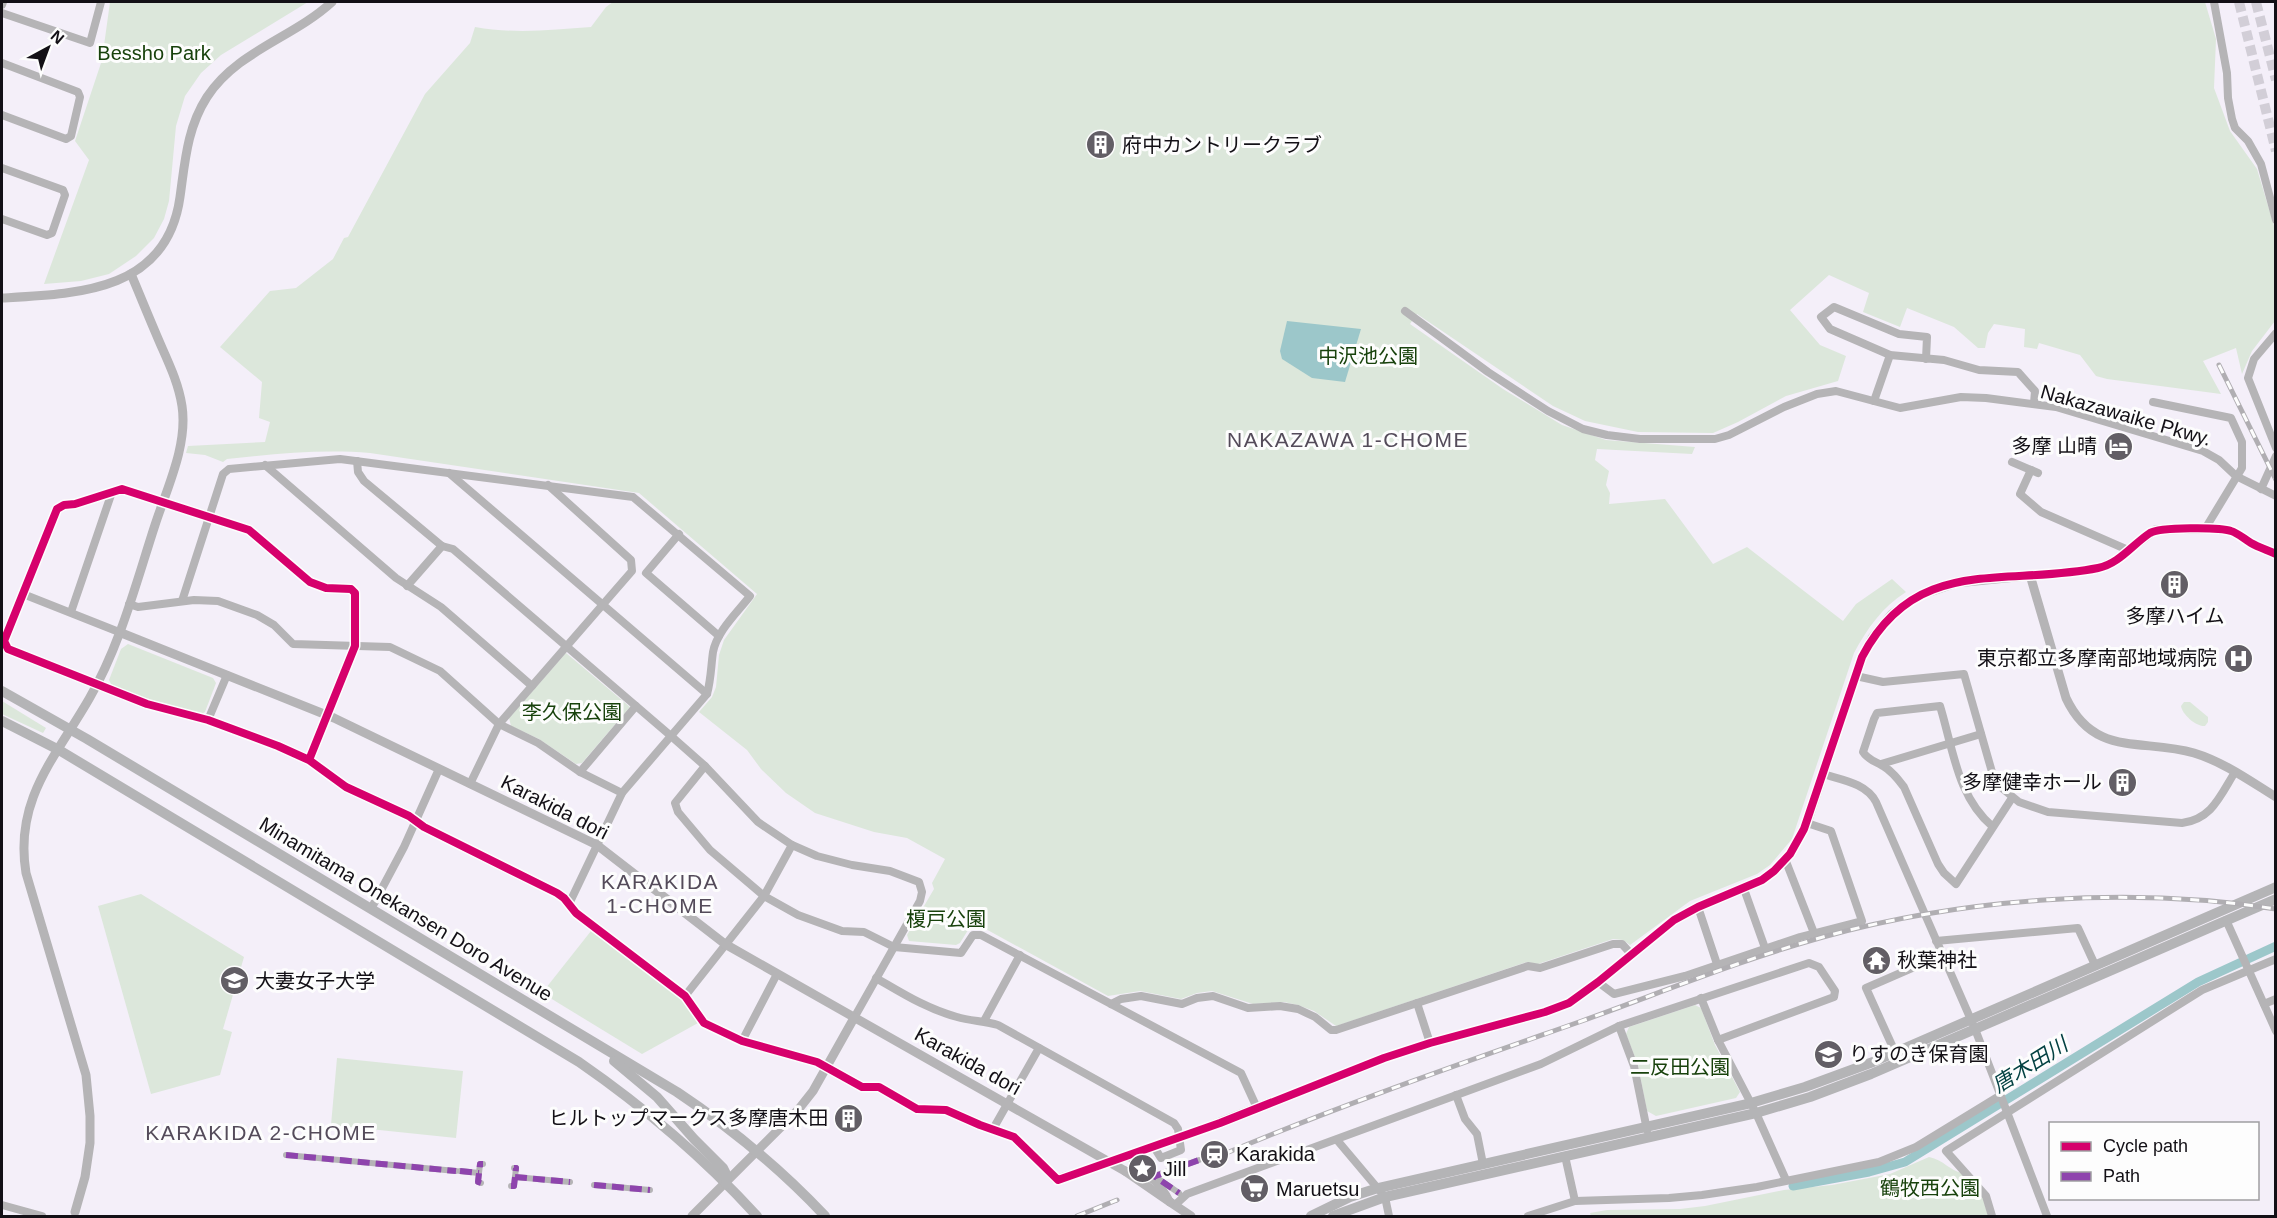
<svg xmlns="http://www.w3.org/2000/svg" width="2277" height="1218" font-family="Arial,'Noto Sans JP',sans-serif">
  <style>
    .green { fill: #dce7db }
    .water { fill: #9cc7ca }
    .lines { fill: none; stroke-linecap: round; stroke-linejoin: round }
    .canal { stroke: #9cc7ca; stroke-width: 9 }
    .secondary-tunnel { stroke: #d2ced7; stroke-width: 10; stroke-dasharray: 10 5; stroke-linecap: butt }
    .pedestrian { stroke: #b5b4b6; stroke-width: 6 }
    .minor { stroke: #b5b4b6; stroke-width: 8 }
    .tertiary { stroke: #b5b4b6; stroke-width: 9 }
    .secondary { stroke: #b4b4b6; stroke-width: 10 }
    .rail-casing { stroke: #b0aeb2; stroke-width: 5 }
    .rail { stroke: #fdfdfd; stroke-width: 3; stroke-dasharray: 9; stroke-linecap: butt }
    .minor-bridge { stroke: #b5b4b6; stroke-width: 8 }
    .tertiary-bridge { stroke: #b5b4b6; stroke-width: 9 }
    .quiet { stroke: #8e44ad; stroke-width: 6; stroke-dasharray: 12 6; stroke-linecap: butt }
    .cycleway-casing { stroke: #fdfdfd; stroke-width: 11 }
    .cycleway { stroke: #d6006c; stroke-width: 8 }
    .labels { text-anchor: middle; stroke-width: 6; stroke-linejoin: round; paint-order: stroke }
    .park-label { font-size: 20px; fill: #18420c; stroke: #fdfdfd }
    .poi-label { font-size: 20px; fill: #131016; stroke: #fdfdfd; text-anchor: start }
    .street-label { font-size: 20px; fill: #131016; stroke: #fdfdfd }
    .neighbourhood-label { font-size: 21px; letter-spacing: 1.5px; fill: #544b5a; stroke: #fdfdfd }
    .water-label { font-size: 21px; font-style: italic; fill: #034142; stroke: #fdfdfd }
  </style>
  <rect width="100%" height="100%" fill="#f4eff9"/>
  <g class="green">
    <polygon points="110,2 308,2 221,55 201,73 185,96 176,126 169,201 164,219 154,238 136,256 109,274 81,281 44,284 89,160 75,141 102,60"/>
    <path d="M613 2H2205L2216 39 2214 88 2230 131 2257 169 2275 229V321L2252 351 2242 374 2236 348 2203 361 2221 394 2107 379 2096 376 2080 355 2039 343 2037 349 2024 347 2025 329 1994 324 1988 333 1985 348H1978L1954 327 1907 308 1900 327 1863 312 1869 293 1829 275 1790 310 1820 345 1846 356 1838 381 1786 396 1738 422 1713 433 1638 432 1585 421 1553 406 1417 314 1410 324 1503 389 1562 425 1606 440 1695 447 1692 454 1597 449 1595 460 1609 471 1606 485 1610 493 1609 504 1665 499 1713 564 1747 547 1843 621 1856 604 1892 579 1906 592C1882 607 1867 629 1854 653L1792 839 1770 865 1757 874 1690 901 1630 945 1623 940 1613 939 1538 964 1527 962 1336 1026 1314 1011 1298 1005 1284 1002 1253 1004 1212 991 1197 993 1181 999 1140 991 1108 996 973 922 960 943 956 945 909 941 907 935 934 889 932 883 945 859 907 838 874 832 815 813 786 793 761 769 747 750 699 712 712 697 716 687 719 655 724 640 757 594 639 493 370 453C322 449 275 454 227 459L223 462 205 455 186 453 188 446 265 442 270 422 259 418 262 382 220 347 270 291 296 288 333 259 344 238 348 237 425 94 470 43 475 27C514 34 552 30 591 27L606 7Z"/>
    <polygon points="128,644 213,678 216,683 205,712 199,715 155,702 112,686 109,680 121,649"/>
    <polygon points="566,653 630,707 582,763 576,764 539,739 511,726 509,718"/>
    <polygon points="2,701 46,728 43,733 2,714"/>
    <path d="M2184 702H2190L2208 717V722L2205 726C2196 727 2182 714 2181 706Z"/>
    <polygon points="141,894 244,957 223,1029 232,1032 220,1075 151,1094 98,906"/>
    <polygon points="591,931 683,1001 698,1023 642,1054 542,993"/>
    <polygon points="1695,1005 1701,1008 1715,1045 1740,1092 1736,1098 1656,1116 1647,1111 1638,1065 1626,1034 1629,1027"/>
    <polygon points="337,1058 463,1071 456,1138 331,1125"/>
    <path d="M1929 1157C1944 1160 1950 1171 1962 1173L1983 1198 1988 1216H1591L1590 1213 1607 1210 1680 1209 1705 1206 1784 1190 1832 1185 1890 1174Z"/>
  </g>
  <polygon class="water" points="1287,321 1361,329 1345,382 1312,378 1282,359 1280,351"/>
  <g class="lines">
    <polyline class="canal" points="1793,1186 1869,1172 1905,1162 2198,982 2276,946"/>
    <g class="secondary-tunnel">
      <polyline points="2239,2 2276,151"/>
      <polyline points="2256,2 2276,80"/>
    </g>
    <g class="pedestrian">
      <polyline points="286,1155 456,1171"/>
      <polyline points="1132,1161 1179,1193"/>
      <polyline points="460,1171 479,1173"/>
      <polyline points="1154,1176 1199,1160"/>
      <polyline points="515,1177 570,1182"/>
      <polyline points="481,1183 478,1182 480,1164 483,1164"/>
      <polyline points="594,1185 650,1190"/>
      <polyline points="511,1186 514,1186 516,1168 514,1168"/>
    </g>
    <g class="minor">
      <polyline points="2214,2 2227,73 2228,98 2232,119 2235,128 2248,141 2261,164 2276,220"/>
      <polyline points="2,5 3,2"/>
      <polyline points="2,13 90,43 101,2"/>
      <polyline points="2,63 78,92 80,97 71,136 66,139 2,115"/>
      <polyline points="2,168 63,190 65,195 52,233 47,235 2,219"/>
      <polyline points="1405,311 1488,372 1548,411 1583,429 1607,435 1640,439 1715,439 1729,435 1784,407 1817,394 1836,391 1900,408 1961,397 1986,398 2056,407 2203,451 2219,460 2236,476 2276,496"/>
      <polyline points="2276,333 2254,359 2248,378 2276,448"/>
      <polyline points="1926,359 1927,337 1899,334 1834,307 1821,317 1830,329 1890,355 1944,360 1979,370 2018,372 2035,391 2034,403"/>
      <polyline points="1874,401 1890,355"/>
      <polyline points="2153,402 2231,418 2242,442 2242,468 2205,529 2232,531 2252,543 2276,554"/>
      <polyline points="357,461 358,472 364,481 442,546 453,549 671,736 705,766 758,822 792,845 817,856 852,865 890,871 919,882 922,892 920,901 854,1018"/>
      <polyline points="2012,462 2038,473"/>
      <polyline points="265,465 396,578 441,607 532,686"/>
      <polyline points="2031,470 2020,494 2041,512 2128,550"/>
      <polyline points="449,473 707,694"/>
      <polyline points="2261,489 2276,456"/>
      <polyline points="679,534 646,573 719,636"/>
      <polyline points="407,586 442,546"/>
      <polyline points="23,594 119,632"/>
      <path d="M182 601 223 474 229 469 340 459 633 497 750 596C737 613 717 631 713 652 711 666 711 680 707 694L622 793 569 904"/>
      <polyline points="129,604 138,607 194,600 218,601 257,615 274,625 293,644 390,647 440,671 499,724 538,743 580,772 622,793"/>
      <polyline points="71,612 112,492"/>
      <path d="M1856 676 1883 682 1964 674 1992 772 2003 789 2019 802 2048 812 2182 823C2212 819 2220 796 2235 772"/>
      <polyline points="208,720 227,675"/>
      <polyline points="309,760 355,646 355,593 351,589 326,588 310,582 249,530 122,489 75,504 64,505 57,509 4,641 8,649 147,704 208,720 278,746 309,760 346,787 409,816 424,827 557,893 564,898 576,913 685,996 704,1023 742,1041 817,1062 862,1087 879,1087 917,1109 946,1110 980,1125 1014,1137 1055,1179 1111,1162"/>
      <polyline points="1881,764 1981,734"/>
      <polyline points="705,766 675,803 678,812 710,850 764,896 798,915 842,931 864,932 894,947 961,953 973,935 981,935 1241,1073 1257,1108"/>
      <polyline points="580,772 636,706"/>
      <path d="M1823 774C1842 780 1866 783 1876 802L1975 1029 2047 1216"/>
      <polyline points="470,784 499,724 632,571 631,560 548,485"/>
      <path d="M1993 827C1957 797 1953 748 1940 706L1877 713 1874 719 1863 752C1868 760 1875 761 1883 766 1892 771 1898 779 1904 787L1938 864 1944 873 1956 884 2012 798"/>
      <polyline points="1785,859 1814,933"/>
      <polyline points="1744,889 1765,948"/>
      <polyline points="1698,907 1717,964"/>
      <polyline points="371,909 404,847 439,769"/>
      <polyline points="2226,920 2276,1031"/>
      <polyline points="1936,941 2078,928 2095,965"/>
      <path d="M876 978C902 993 927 1009 957 1017 970 1021 985 1021 998 1025L1174 1123 1178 1129 1181 1150 1161 1158 1154 1147"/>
      <polyline points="685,996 764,896 792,845"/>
      <polyline points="1701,998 1718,1040 1756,1113 1786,1180"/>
      <polyline points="1417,1003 1430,1043"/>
      <polyline points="1111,1004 1121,999 1141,996 1182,1004 1197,998 1213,996 1248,1008 1280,1006 1298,1009 1315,1017 1331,1030 1336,1030 1528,966 1540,968 1613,944 1622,944 1631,954"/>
      <polyline points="2264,1004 2276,999"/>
      <polyline points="984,1021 1020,955"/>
      <polyline points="1619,1026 1634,1066 1647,1130"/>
      <polyline points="742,1041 777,974"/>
      <polyline points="1895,1052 1866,988 1942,955"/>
      <polyline points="1456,1095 1465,1119 1477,1134 1483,1164"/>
      <polyline points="993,1129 1039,1048"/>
      <polyline points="1180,1137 1384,1058 1430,1043 1545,1012 1569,1003 1598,982 1674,920 1698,907 1753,885 1774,871 1790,854 1807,823 1831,831 1862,921 1800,937 1685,976 1614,994 1598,982"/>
      <polyline points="1337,1140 1385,1197 1389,1216"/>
      <polyline points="1565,1156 1575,1201"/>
      <polyline points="2,1205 42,1216"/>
      <polyline points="1175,1205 1187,1194 1541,1064 1619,1026 1809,963 1819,967 1835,991 1834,997 1718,1040"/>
      <polyline points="1528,1216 1575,1201 1669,1198 1702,1195 1757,1187 1879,1162 1916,1147 2001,1095"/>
      <polyline points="1992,1216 1986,1196 1946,1151 2202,990 2276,959"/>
    </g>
    <g class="tertiary">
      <path d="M2 298C77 294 167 292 180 197 185 162 187 128 207 97 237 51 293 38 332 2"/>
      <path d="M2030 575 2066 698C2094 758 2143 738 2194 753 2224 762 2250 781 2276 797"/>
      <polyline points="119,632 334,718 597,845 725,944 1125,1171"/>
      <polyline points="1807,823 1862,657 1872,638 1892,614 1918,596 1956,583 2097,569 2116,560 2155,530 2205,529"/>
      <polyline points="1111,1162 1180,1137"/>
      <polyline points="1170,1202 1191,1216"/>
      <path d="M75 1212 85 1177 90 1143V1116L86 1075 26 873C14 800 55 758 89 699 120 646 136 583 155 525 167 488 188 445 182 406 179 386 171 368 163 350 152 325 142 300 131 274"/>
      <polyline points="692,1216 798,1110 813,1091 854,1018"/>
    </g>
    <g class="secondary">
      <path d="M2 691 87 739 677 1092C731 1128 781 1169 825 1216"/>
      <path d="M2 721 59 750 579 1062C644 1107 704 1158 757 1216"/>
      <polyline points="614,1061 657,1097 694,1139 723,1168 727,1176 726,1184"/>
      <polyline points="1311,1216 1350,1197 1378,1188 1751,1103 1805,1087 1873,1062 2276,887"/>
      <polyline points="1333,1216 1385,1197 1756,1113 1810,1097 1871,1074 2276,899"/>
    </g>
    <defs>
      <g id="rail">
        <polyline points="2219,365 2276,480"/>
        <path d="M1224 1154C1341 1105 1460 1064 1579 1022 1660 993 1740 960 1823 937 1964 898 2131 886 2276 909"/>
        <polyline points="1077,1216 1117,1200"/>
      </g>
    </defs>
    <use href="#rail" class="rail-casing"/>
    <use href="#rail" class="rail"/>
    <path class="minor-bridge" d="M1127 1171C1149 1176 1159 1179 1170 1202"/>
    <polyline class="tertiary-bridge" points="1125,1171 1170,1202"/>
    <g class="quiet">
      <polyline points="286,1155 456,1171"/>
      <polyline points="1132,1161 1179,1193"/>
      <polyline points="460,1171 479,1173"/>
      <polyline points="515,1177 570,1182"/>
      <polyline points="1153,1177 1199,1160"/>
      <polyline points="481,1183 478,1182 480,1164 483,1164"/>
      <polyline points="594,1185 650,1190"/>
      <polyline points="511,1186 514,1186 516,1168 514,1168"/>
    </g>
    <defs>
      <path id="cycleway" d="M309 760 355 646V593L351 589 326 588 310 582 249 530 122 489 75 504 64 505 57 509 4 641 8 649 147 704 208 720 278 746 309 760 346 787 409 816 424 827 557 893 564 898 576 913 685 996 704 1023 742 1041 817 1062 862 1087H879L917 1109 946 1110 980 1125 1014 1137 1058 1180 1220 1123 1384 1058 1430 1043 1545 1012 1569 1003 1598 982 1674 920 1698 907 1762 880 1774 871 1790 854 1804 829 1862 657C1916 554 2004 587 2098 568 2119 564 2133 544 2150 533 2160 527 2220 527 2231 531 2238 533 2244 539 2251 543 2258 547 2267 550 2276 554"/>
    </defs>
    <use href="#cycleway" class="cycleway-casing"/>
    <use href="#cycleway" class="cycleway"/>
  </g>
  <defs>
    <symbol id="building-disc" viewBox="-11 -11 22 22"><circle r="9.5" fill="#625e65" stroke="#fdfdfd"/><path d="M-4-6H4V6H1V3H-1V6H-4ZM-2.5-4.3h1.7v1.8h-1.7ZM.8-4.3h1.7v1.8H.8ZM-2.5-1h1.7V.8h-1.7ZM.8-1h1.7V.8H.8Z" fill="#fff"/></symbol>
    <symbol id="hotel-disc" viewBox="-11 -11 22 22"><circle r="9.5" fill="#625e65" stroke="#fdfdfd"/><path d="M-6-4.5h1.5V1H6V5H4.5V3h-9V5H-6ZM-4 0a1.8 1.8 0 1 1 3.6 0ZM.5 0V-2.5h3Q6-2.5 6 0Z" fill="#fff"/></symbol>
    <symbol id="hospital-disc" viewBox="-11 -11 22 22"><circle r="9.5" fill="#625e65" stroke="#fdfdfd"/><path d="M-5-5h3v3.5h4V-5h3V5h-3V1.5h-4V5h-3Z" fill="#fff"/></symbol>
    <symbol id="temple-disc" viewBox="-11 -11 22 22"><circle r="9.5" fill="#625e65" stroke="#fdfdfd"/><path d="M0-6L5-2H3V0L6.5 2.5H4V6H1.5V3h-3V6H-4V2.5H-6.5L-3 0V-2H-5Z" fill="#fff"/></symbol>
    <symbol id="university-disc" viewBox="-11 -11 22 22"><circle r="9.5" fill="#625e65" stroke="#fdfdfd"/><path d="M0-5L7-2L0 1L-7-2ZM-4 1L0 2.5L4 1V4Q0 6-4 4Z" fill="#fff"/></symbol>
    <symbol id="school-disc" viewBox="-11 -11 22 22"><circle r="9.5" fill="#625e65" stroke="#fdfdfd"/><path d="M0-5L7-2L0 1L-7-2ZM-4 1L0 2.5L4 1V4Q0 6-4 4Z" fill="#fff"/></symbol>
    <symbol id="station-disc" viewBox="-11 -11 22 22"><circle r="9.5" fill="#625e65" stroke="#fdfdfd"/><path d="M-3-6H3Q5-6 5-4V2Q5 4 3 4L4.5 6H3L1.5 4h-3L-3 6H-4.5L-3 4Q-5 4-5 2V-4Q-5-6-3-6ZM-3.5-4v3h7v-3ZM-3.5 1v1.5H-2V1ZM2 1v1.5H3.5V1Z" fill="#fff"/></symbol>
    <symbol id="sight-disc" viewBox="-11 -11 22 22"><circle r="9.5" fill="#625e65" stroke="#fdfdfd"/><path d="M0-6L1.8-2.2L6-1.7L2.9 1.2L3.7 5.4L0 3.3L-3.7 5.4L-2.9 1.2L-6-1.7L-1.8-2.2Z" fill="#fff"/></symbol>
    <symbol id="supermarket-disc" viewBox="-11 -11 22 22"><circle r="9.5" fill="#625e65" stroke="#fdfdfd"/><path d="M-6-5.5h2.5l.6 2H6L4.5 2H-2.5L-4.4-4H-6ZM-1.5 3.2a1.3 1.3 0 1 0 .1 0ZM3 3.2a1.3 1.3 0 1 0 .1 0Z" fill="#fff"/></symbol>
  </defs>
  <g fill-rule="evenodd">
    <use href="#building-disc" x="1084" y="128" width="33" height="33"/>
    <use href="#hotel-disc" x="2102" y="430" width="33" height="33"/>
    <use href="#building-disc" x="2158" y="568" width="33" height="33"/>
    <use href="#hospital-disc" x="2222" y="642" width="33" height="33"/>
    <use href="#building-disc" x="2106" y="766" width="33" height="33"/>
    <use href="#temple-disc" x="1860" y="944" width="33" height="33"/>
    <use href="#university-disc" x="218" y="964" width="33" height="33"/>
    <use href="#school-disc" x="1812" y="1038" width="33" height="33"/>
    <use href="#building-disc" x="832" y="1102" width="33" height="33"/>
    <use href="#station-disc" x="1198" y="1138" width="33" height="33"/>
    <use href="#sight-disc" x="1126" y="1152" width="33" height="33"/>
    <use href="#supermarket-disc" x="1238" y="1172" width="33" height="33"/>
  </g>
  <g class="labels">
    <g class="park-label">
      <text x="154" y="60">Bessho Park</text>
      <text x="1368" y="363">中沢池公園</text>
      <text x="572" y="719">李久保公園</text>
      <text x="946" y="926">榎戸公園</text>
      <text x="1680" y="1074">二反田公園</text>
      <text x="1930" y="1195">鶴牧西公園</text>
    </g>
    <g class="poi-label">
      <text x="1122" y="152">府中カントリークラブ</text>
      <text x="2097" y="453" text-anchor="end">多摩 山晴</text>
      <text x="2175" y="623" text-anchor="middle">多摩ハイム</text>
      <text x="2217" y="665" text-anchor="end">東京都立多摩南部地域病院</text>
      <text x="2102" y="789" text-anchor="end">多摩健幸ホール</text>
      <text x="1897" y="967">秋葉神社</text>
      <text x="255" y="988">大妻女子大学</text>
      <text x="1849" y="1061">りすのき保育園</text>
      <text x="828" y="1125" text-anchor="end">ヒルトップマークス多摩唐木田</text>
      <text x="1236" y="1161">Karakida</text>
      <text x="1163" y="1176">Jill</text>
      <text x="1276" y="1196">Maruetsu</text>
    </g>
    <g class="street-label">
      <text transform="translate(2126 415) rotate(16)" y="7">Nakazawaike Pkwy.</text>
      <text transform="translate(555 807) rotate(27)" y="7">Karakida dori</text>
      <text transform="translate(406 909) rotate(31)" y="7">Minamitama Onekansen Doro Avenue</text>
      <text transform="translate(968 1061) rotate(29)" y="7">Karakida dori</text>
    </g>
    <g class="neighbourhood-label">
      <text x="1348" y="447">NAKAZAWA 1-CHOME</text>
      <text x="660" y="889">KARAKIDA<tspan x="660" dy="24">1-CHOME</tspan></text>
      <text x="261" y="1140">KARAKIDA 2-CHOME</text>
    </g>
    <g class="water-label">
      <text transform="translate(2030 1065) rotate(-32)" y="7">唐木田川</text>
    </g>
  </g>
  <rect width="2277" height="1218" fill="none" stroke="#131016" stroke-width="6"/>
  <rect x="2049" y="1122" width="210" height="78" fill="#fdfdfd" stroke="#9f9ea1" stroke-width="1.5"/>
  <rect x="2061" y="1142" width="30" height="9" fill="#d6006c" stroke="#9f9ea1" stroke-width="1.5"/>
  <text x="2103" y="1152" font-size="18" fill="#131016">Cycle path</text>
  <rect x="2061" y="1172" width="30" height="9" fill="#8e44ad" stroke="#9f9ea1" stroke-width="1.5"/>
  <text x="2103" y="1182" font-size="18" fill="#131016">Path</text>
  <g transform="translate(48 48) rotate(41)" stroke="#fdfdfd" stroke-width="4.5" paint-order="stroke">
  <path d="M0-4.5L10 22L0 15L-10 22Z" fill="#131016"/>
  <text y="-9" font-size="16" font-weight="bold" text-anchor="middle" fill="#131016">N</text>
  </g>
</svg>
